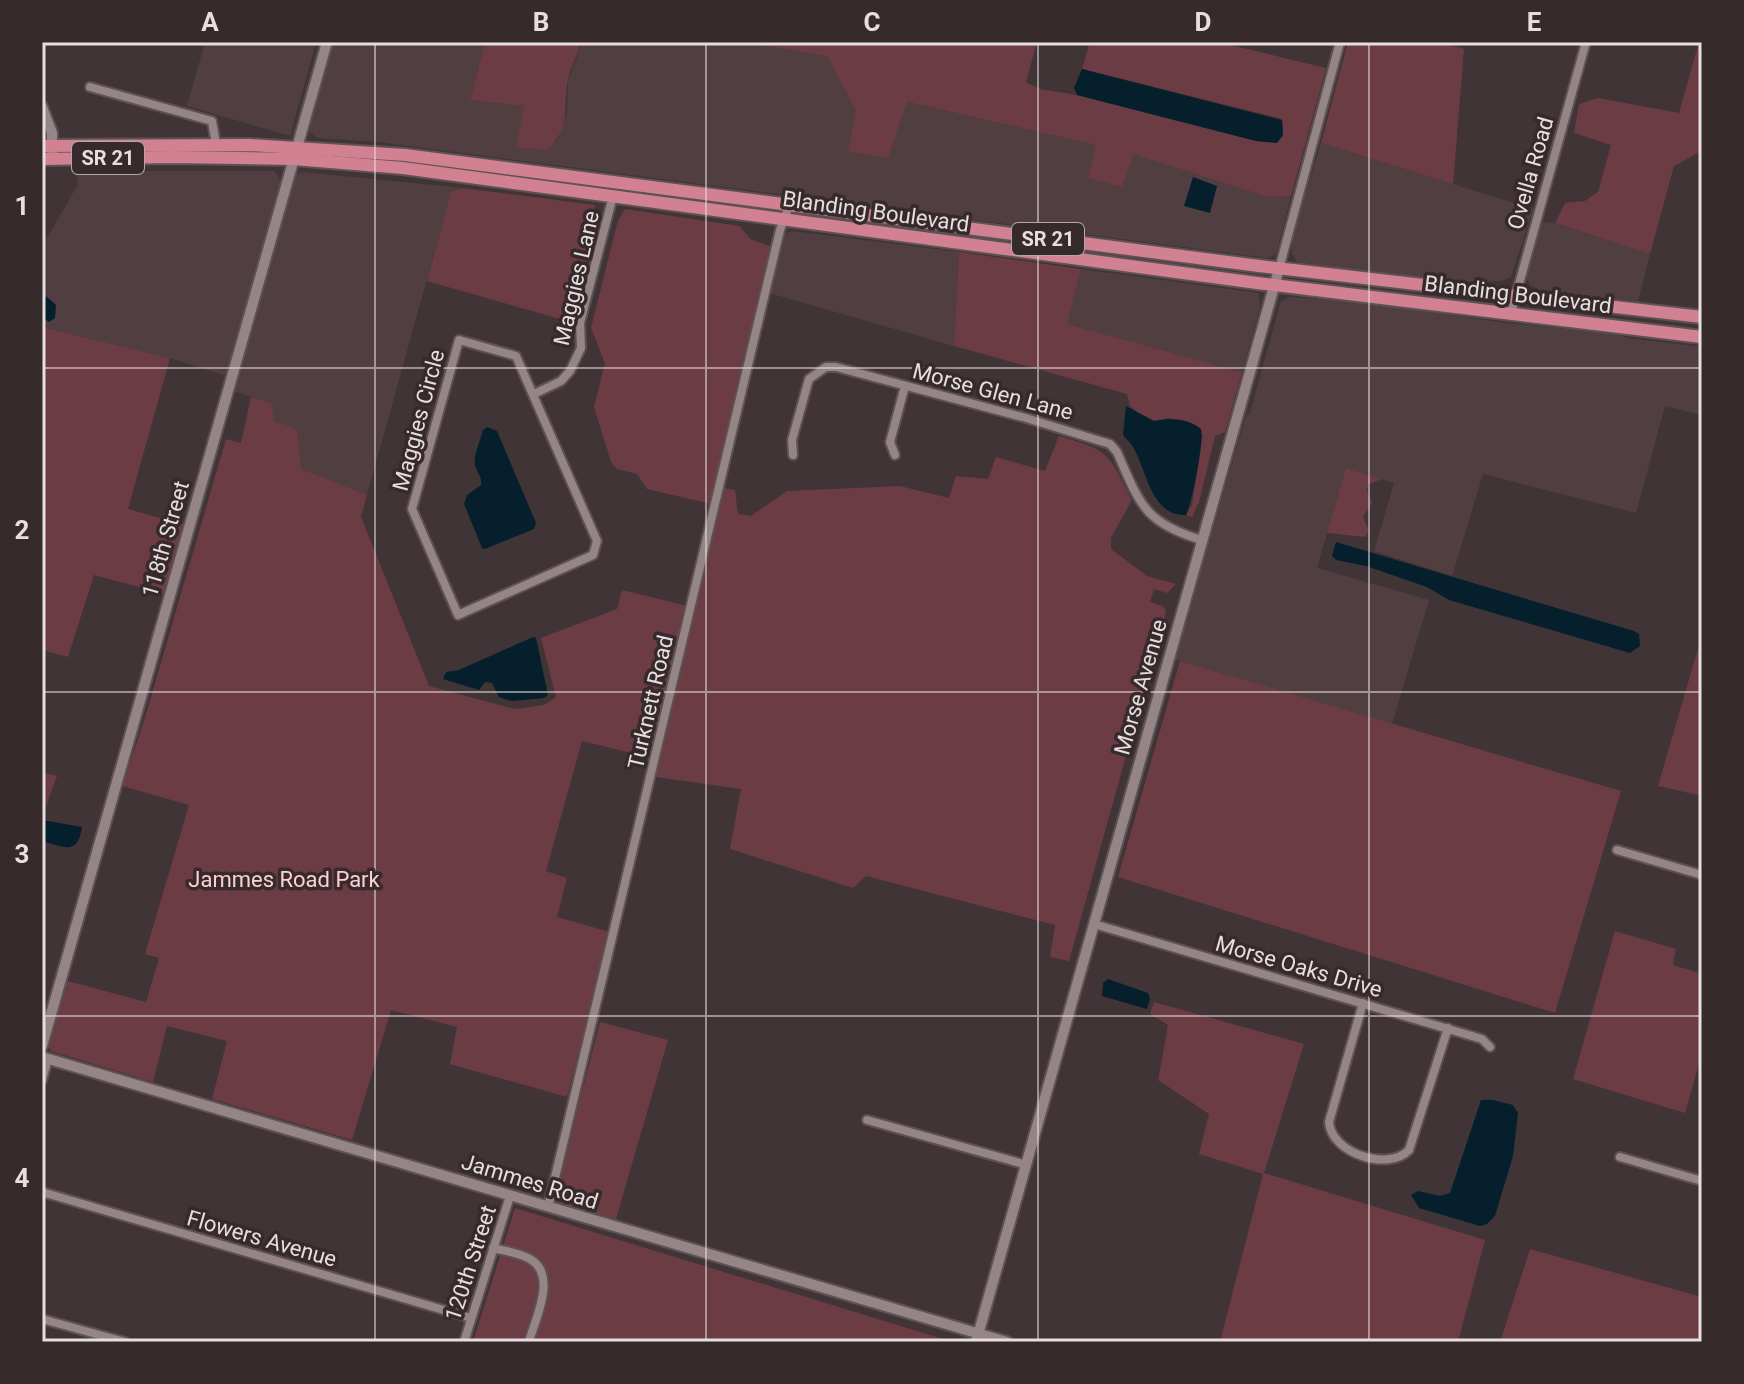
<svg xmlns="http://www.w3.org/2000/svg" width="1744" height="1384" font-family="Roboto,sans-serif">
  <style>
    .built { fill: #513e41 }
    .green { fill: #6b3c44 }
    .water { fill: #061f2d }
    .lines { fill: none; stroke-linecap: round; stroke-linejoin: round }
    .minor-casing { stroke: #5d5253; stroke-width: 12 }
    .tertiary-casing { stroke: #5d5253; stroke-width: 14 }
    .primary-casing { stroke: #5d5253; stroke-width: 16 }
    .minor { stroke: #958587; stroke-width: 8 }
    .tertiary { stroke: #958587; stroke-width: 10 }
    .primary { stroke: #d18191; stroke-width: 12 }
    .grid { fill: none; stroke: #e7dedf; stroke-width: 2; stroke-opacity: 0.55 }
    .labels { text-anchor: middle; stroke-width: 7; stroke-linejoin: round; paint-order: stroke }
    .shield { fill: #372a2c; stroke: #b2a8a9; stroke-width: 2 }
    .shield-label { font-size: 20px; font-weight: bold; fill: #e7dedf }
    .street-label { font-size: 22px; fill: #e7dedf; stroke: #372a2c }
    .park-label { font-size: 22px; fill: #fdcfd5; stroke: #372a2c }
    .neatline { fill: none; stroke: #e7dedf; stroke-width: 3 }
    .grid-label { font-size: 26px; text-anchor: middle; font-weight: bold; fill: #e7dedf }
  </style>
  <rect width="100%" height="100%" fill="#413436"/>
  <g class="built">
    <polygon points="205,42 316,42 290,136 187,106"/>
    <polygon points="332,42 485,42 470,100 524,106 557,141 567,113 568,80 582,44 740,42 827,56 856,111 848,151 906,102 1097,145 1121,187 1133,153 1268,197 1291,196 1276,254 1268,258 378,142 317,138 310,132 310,120"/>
    <polygon points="1321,143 1533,209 1511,277 1501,281 1437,282 1297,262 1292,254 1291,240"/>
    <polygon points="76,171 274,171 279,177 281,188 227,376 170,358 42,327 42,247 78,184"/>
    <polygon points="303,172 463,188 451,193 367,495 300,470 273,421 272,403 233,391 292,182 295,175"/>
    <polygon points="1540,222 1555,223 1650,254 1638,301 1539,290 1531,285 1527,279 1527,266"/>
    <polygon points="793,231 959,252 954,346 769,293 780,246 786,233"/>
    <polygon points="1081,269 1259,293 1260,307 1242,372 1066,324"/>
    <polygon points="1289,297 1360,302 1507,323 1613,333 1627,338 1702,347 1702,415 1665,406 1636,513 1483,474 1452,576 1374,551 1394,483 1346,468 1317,568 1429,600 1392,724 1173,659 1208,535 1211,535 1246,416 1250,413 1281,301"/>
  </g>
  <g class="green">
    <path d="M485 42H615L613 45 581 44C577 56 570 68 568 80 562 109 573 127 546 150L516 147 524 106 470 100Z"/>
    <polygon points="740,42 1037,42 1026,82 1040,89 1077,95 1256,141 1276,143 1283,135 1282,119 1082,69 1089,45 1067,42 1218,42 1326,68 1291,196 1268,197 1134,154 1122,187 1088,178 1096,145 907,102 888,158 848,151 856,111 827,56"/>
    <polygon points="1348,42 1438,42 1464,49 1453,184 1321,143"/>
    <polygon points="1699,42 1702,42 1702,151 1674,166 1650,254 1555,223 1565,203 1585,201 1598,192 1611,145 1574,133 1579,104 1598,98 1679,113"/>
    <polygon points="463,188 595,205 591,252 580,277 567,321 427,281 451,192"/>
    <polygon points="625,209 740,226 750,239 772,247 711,504 647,489 637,474 617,469 611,462 594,407 605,363 591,328 618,220"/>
    <polygon points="959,252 1081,269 1067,324 1242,372 1225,432 1215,436 1199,502 1192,517 1186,515 1192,505 1203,435 1169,418 1155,421 1144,418 1130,406 1127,394 954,346"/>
    <polygon points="42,327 170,358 128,509 185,525 165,594 94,575 68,657 42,650"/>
    <polygon points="251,397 272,403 274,421 297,429 301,469 367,495 361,517 429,686 515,709 544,705 556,697 541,638 617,609 622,590 687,606 652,758 582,741 546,871 567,878 557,917 610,932 567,1097 450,1064 457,1027 391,1010 352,1140 212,1099 227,1041 167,1026 153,1082 51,1051 48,1044 64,980 146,1002 159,958 145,954 189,805 122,786 144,721 226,439 241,443"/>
    <path d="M1059 436C1111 451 1108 453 1132 500L1111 538V549L1147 576 1176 584 1167 593 1154 589 1150 602 1163 606 1166 612 1069 961 1050 957 1055 925 866 876 853 888 730 849 741 789 656 777 724 488 735 490 738 514 751 516 787 491 900 486 949 498 956 476 988 479 996 457 1045 471Z"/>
    <polygon points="1346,468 1382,479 1369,484 1367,490 1372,503 1363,517 1369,530 1365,537 1327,533"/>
    <polygon points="1702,635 1702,796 1658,786"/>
    <polygon points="1180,661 1621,791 1555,1013 1118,877"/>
    <polygon points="42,772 57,776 45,809 42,808"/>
    <polygon points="1615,931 1676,949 1673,965 1702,974 1702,1053 1685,1113 1573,1079"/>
    <polygon points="1154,1002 1304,1044 1264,1173 1485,1240 1458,1342 1220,1342 1263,1174 1199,1154 1209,1114 1158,1080 1168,1025 1150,1014"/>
    <polygon points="600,1022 668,1040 616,1219 556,1202 557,1188"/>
    <polygon points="515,1208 953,1342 473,1342"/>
    <polygon points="1530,1249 1702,1297 1702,1342 1500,1342"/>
  </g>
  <g class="water">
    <polygon points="1082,69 1282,120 1283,135 1277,143 1256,141 1077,95 1074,88"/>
    <polygon points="1193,177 1217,186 1210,213 1184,206"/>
    <path d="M46 296 56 305 55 318 49 322C40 317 41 305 46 296Z"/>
    <path d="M1126 406 1154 421C1171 418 1188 418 1201 429 1204 441 1192 504 1186 515 1149 516 1147 467 1131 444 1129 441 1125 438 1123 435Z"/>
    <path d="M487 427 497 431 536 523 534 529 485 549 482 548 464 504 467 495 481 485C482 475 477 474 475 465 473 456 481 439 483 430Z"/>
    <polygon points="1336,542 1634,631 1639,634 1640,646 1630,653 1449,600 1427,587 1366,566 1336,560 1332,556"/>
    <polygon points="533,637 536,638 548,695 544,698 512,701 499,697 492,683 485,682 479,690 443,679 446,672 459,670"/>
    <path d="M42 820 82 827C78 856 64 847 42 841Z"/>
    <polygon points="1108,979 1148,993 1150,999 1147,1009 1102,996 1103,983"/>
    <polygon points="1481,1100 1493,1100 1513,1105 1518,1113 1513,1156 1495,1216 1487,1224 1480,1226 1419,1208 1411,1195 1418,1191 1440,1196 1450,1193"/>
  </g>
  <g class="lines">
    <defs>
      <g id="minor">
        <polyline points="90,87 212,121 216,144"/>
        <polyline points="1279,269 1340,42"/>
        <polyline points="1511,313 1586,42"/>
        <polygon points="459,340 516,356 597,541 593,555 458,615 412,509"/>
        <polyline points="534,394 561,381 570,371 581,348 580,323 613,196"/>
        <path d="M793 455 792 440 809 379 826 367H836L1026 418 1110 444 1117 452C1140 504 1144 523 1202 540"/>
        <polyline points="895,455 890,442 905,386"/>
        <polyline points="1617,850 1702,875"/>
        <polyline points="1094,924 1482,1039 1490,1047"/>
        <path d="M1363 1003 1329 1122C1331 1153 1388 1172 1409 1150L1448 1028"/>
        <polyline points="42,1080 48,1059"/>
        <polyline points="867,1120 1027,1165"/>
        <polyline points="1620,1157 1702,1181"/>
        <polyline points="42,1192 471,1318"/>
        <polyline points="548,1207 780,230 789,206"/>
        <path d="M493 1248C505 1251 520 1253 530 1259 558 1275 535 1319 529 1342"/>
        <polyline points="42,1319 125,1342"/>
        <polyline points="464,1342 510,1196"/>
      </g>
      <g id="tertiary">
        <polyline points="42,107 52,133 52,153"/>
        <polyline points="42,1046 327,42"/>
        <polyline points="42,1057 1007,1342"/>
        <polyline points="976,1342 1279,269"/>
      </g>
      <g id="primary">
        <polyline points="42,146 249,145 405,155 1259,266 1702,317"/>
        <polyline points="42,159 173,157 294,159 403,168 1257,283 1702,337"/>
      </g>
    </defs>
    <use href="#minor" class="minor-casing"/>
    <use href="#tertiary" class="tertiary-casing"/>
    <use href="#primary" class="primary-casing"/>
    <use href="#minor" class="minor"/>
    <use href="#tertiary" class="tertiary"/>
    <use href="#primary" class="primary"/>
  </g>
  <path class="grid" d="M375 42V1342M706 42V1342M1038 42V1342M1369 42V1342M42 368H1702M42 692H1702M42 1016H1702"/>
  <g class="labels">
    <g class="shield">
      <rect x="72" y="142" width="72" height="32" rx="6"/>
      <rect x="1012" y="223" width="72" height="32" rx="6"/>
    </g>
    <g class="shield-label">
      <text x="108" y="165">SR 21</text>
      <text x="1048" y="246">SR 21</text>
    </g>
    <g class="street-label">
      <text transform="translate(1530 173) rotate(-74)" y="8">Ovella Road</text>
      <text transform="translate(876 211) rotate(8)" y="8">Blanding Boulevard</text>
      <text transform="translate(576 278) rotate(-77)" y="8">Maggies Lane</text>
      <text transform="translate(1518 294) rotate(7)" y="8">Blanding Boulevard</text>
      <text transform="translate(993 391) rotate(15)" y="8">Morse Glen Lane</text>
      <text transform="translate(418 420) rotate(-75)" y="8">Maggies Circle</text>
      <text transform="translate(165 539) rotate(-74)" y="8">118th Street</text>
      <text transform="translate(1140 687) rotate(-74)" y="8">Morse Avenue</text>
      <text transform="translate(650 702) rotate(-77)" y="8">Turknett Road</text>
      <text transform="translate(1299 966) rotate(16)" y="8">Morse Oaks Drive</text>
      <text transform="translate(530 1181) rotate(17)" y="8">Jammes Road</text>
      <text transform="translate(262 1238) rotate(16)" y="8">Flowers Avenue</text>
      <text transform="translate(470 1263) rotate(-72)" y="8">120th Street</text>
    </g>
    <g class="park-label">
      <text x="284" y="887">Jammes Road Park</text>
    </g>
  </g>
  <rect width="1744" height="1384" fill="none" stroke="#372a2c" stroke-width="88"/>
  <rect x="44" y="44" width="1656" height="1296" class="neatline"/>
  <g class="grid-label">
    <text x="210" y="31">A</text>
    <text x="541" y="31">B</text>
    <text x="872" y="31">C</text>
    <text x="1203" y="31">D</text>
    <text x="1534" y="31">E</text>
    <text x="22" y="215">1</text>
    <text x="22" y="539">2</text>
    <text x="22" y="863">3</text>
    <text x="22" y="1187">4</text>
  </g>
</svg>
